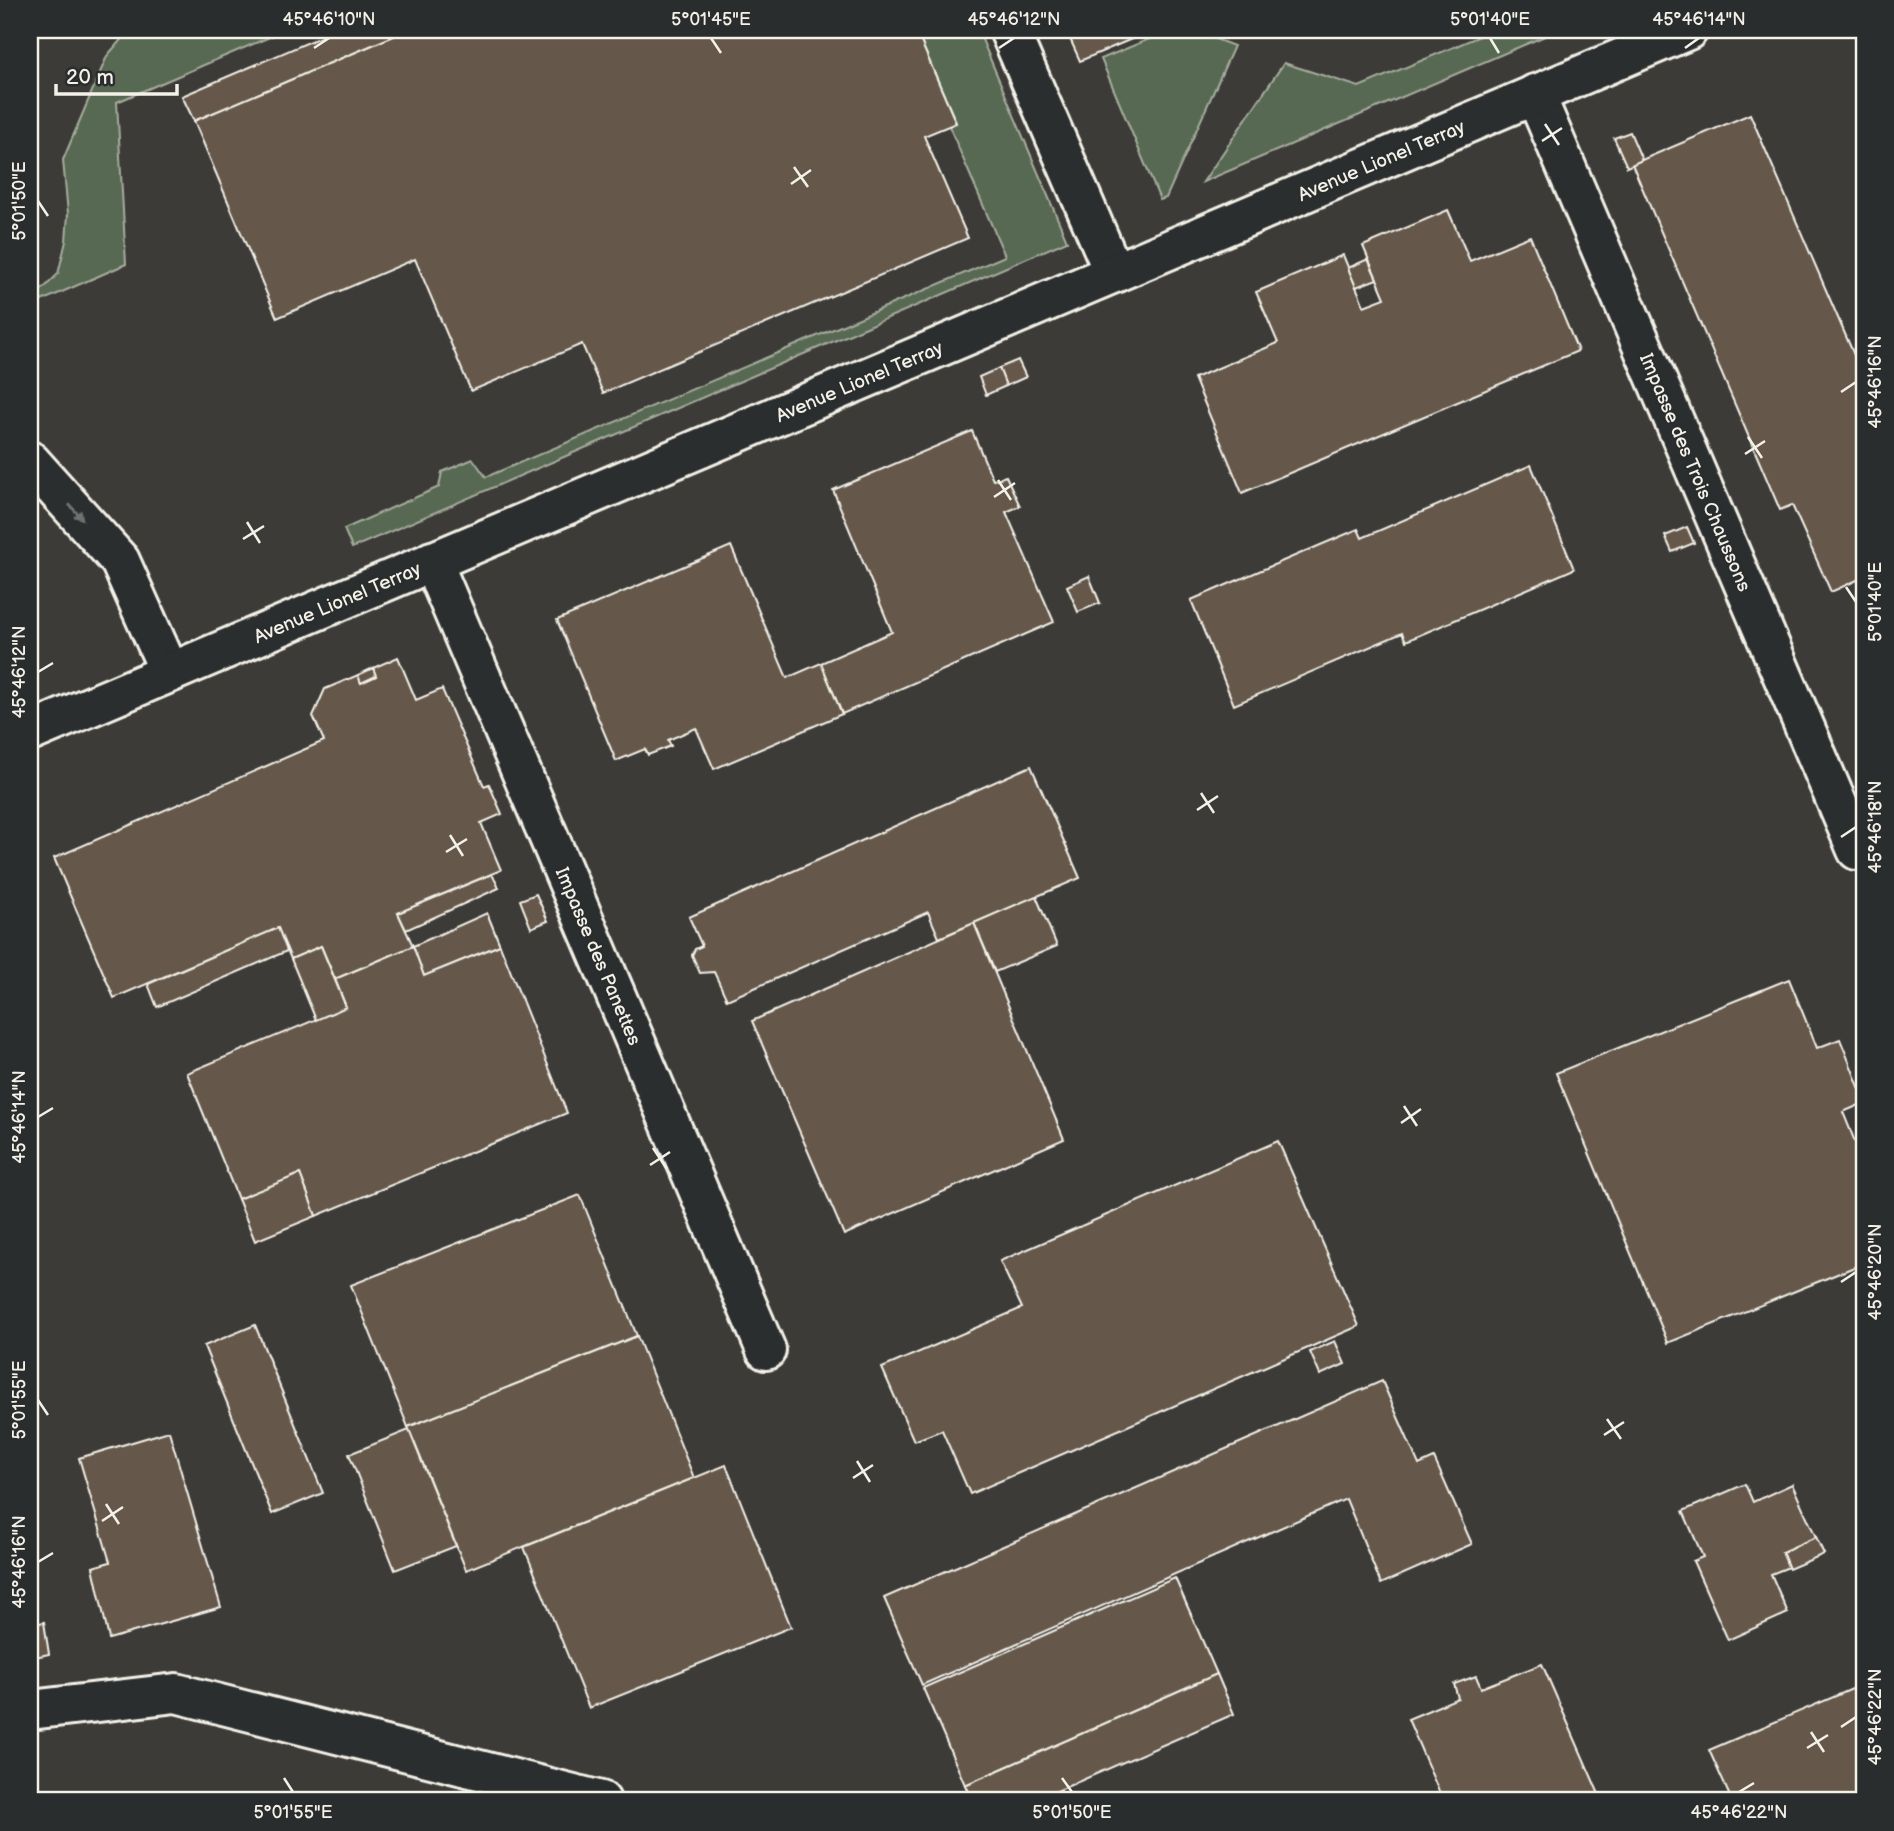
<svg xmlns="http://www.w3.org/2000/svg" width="1894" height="1831" font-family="'Balsamiq Sans',sans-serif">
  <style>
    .built { fill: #3c3a37 }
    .green { fill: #586953; stroke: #a6ad9e; stroke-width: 2 }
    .building { fill: #65584c; stroke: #f4f1e8; stroke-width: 2 }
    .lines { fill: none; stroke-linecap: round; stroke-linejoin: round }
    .minor-casing { stroke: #f4f1e8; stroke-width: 44 }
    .minor { stroke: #2a2d2e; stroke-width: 38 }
    .oneway { fill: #71726f }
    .ticks { fill: none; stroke: #f4f1e8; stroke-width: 2.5 }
    .labels { text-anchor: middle; stroke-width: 5; stroke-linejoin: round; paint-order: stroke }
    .street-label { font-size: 19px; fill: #f4f1e8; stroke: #2a2d2e }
    .neatline { fill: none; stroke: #f4f1e8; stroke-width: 2.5 }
    .ticks-label { font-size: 18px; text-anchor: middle; fill: #f4f1e8 }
  </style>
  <rect width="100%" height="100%" fill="#2a2d2e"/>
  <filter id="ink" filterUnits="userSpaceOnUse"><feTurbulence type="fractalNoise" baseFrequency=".0143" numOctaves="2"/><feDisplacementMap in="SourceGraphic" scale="14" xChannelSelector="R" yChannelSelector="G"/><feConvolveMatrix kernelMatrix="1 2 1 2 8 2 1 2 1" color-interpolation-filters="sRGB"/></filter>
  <g filter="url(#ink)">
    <rect class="built" x="30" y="30" width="1834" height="1771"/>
    <g class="green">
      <polygon points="129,30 286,30 117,102 126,264 30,306 30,295 43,289 58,274 66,241 68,214 63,160 107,56"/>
      <polygon points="916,30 978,30 1067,241 352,548 344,529 439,487 442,472 473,459 486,477 1005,256 949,126 956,122"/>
      <polygon points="1171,30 1192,30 1234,46 1166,198 1160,200 1101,59"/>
      <polygon points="1494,30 1559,30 1203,182 1284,63 1359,87"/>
    </g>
    <g class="building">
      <polygon points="337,30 408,30 194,121 182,96"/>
      <polygon points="408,30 916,30 956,123 924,136 968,238 603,393 582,344 471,391 415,259 277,318 194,121"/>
      <polygon points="1066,30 1153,30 1080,61"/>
      <polygon points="1750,114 1864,378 1864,577 1831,592 1792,505 1780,510 1632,164"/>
      <polygon points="1630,132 1642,160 1627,167 1614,138"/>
      <polygon points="1448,210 1470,261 1530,236 1578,351 1242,493 1194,378 1278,343 1256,292 1343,255 1364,306 1385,298 1363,246"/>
      <polygon points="1368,259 1377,279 1356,287 1348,268"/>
      <polygon points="1018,360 1026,377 1006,386 999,368"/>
      <polygon points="999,368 1006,386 986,395 979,377"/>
      <polygon points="972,431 993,480 1006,476 1020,506 1006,512 1054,622 842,714 821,663 892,632 833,490"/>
      <polygon points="1531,465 1574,569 1406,641 1402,633 1234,705 1191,600 1358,529 1362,538"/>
      <polygon points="1687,527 1694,543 1672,552 1665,536"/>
      <polygon points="731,546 787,678 821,663 842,714 714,769 696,728 668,740 671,746 648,755 645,749 616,761 557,620"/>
      <polygon points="1089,576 1100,603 1078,612 1067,586"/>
      <polygon points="398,657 416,700 442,689 484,786 489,784 502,814 481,823 501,870 398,913 413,946 335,979 321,946 291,959 278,928 114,998 54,858 324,741 313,716 325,689 358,675 361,683 376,676 373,668"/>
      <polygon points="373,668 376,676 361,683 358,675"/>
      <polygon points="1031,766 1080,878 939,938 928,912 727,1000 714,972 700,973 692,955 695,949 702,946 689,917"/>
      <polygon points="492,874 499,888 406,930 398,913"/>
      <polygon points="536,894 548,921 531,928 520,900"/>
      <polygon points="1036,896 1057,946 995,972 974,923"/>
      <polygon points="487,913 500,945 424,976 413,946"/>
      <polygon points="974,923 1064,1139 844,1235 752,1021"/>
      <polygon points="278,928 287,951 157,1007 148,984"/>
      <polygon points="500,945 567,1113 316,1216 300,1174 238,1199 187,1073 346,1007 335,979 413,946 424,976"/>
      <polygon points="321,946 346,1007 316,1020 291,959"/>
      <polygon points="1789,979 1817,1048 1840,1039 1864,1099 1864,1103 1843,1112 1864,1164 1864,1263 1668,1343 1556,1073"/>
      <polygon points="1278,1141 1359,1326 970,1494 942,1430 914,1441 882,1368 1022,1308 1000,1261"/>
      <polygon points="300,1174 316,1216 255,1241 238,1199"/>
      <polygon points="580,1195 637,1336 408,1427 351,1285"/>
      <polygon points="255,1325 323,1493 272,1514 204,1346"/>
      <polygon points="637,1336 694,1478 466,1570 408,1427"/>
      <polygon points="1335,1341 1345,1364 1320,1375 1310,1352"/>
      <polygon points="1382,1381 1419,1465 1434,1458 1472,1544 1381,1584 1346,1499 922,1685 884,1598"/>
      <polygon points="409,1430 456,1546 395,1570 349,1454"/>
      <polygon points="169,1431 221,1607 109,1639 93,1567 110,1562 79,1458"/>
      <polygon points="726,1465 791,1627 589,1708 524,1547"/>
      <polygon points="1745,1484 1753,1502 1792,1484 1816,1537 1782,1552 1789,1567 1771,1574 1788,1613 1728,1640 1693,1561 1703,1557 1683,1511"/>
      <polygon points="1816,1537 1824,1554 1789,1569 1782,1552"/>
      <polygon points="1175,1578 1217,1674 965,1785 923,1688"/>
      <polygon points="44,1622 49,1654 30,1658 30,1625"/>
      <polygon points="1542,1664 1602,1801 1443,1801 1408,1719 1458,1698 1454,1684 1476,1676 1481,1688"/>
      <polygon points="1217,1674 1234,1714 1034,1801 972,1801 965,1785"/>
      <polygon points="1864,1684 1864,1801 1732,1801 1709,1750"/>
    </g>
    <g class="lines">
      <defs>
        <g id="minor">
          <polyline points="1009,30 1114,273"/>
          <polyline points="1535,94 1857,850"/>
          <polyline points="30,461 120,561 170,673"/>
          <polyline points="432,561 766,1350"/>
          <polyline points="30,732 1688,30"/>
          <polyline points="30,1710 176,1693 601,1801"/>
        </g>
      </defs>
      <use href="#minor" class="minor-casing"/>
      <use href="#minor" class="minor"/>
    </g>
    <defs><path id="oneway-solid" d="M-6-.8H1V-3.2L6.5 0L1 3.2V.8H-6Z" transform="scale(1.75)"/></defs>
    <use class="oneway" href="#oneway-solid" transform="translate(76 512) rotate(48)"/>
  </g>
  <path class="ticks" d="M711 38 721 53M1490 38 1499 53M314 48 329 38M999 48 1014 38M1685 48 1699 38M1545 124 1559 145M1542 141 1562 128M794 167 808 187M791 184 811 170M38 201 48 216M1841 392 1856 382M1748 437 1762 458M1745 454 1765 441M998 480 1011 500M994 497 1015 483M247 522 260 543M243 539 264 526M1846 587 1856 602M38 672 53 663M1201 793 1214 813M1197 810 1218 796M450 835 463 856M1841 837 1856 827M446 852 467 839M1404 1106 1417 1126M38 1117 53 1108M1401 1123 1421 1109M653 1148 667 1169M650 1165 670 1152M1841 1282 1856 1272M38 1400 48 1415M1607 1419 1621 1439M1604 1435 1624 1422M857 1461 870 1482M853 1478 873 1465M106 1504 119 1524M102 1521 123 1507M38 1562 53 1553M1841 1727 1856 1717M1811 1732 1824 1752M1807 1748 1828 1735M284 1778 293 1792M1062 1778 1072 1792M1739 1792 1754 1783"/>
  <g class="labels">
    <g class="street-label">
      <text transform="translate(1381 160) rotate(-23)" y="7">Avenue Lionel Terray</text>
      <text transform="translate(859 381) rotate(-23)" y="7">Avenue Lionel Terray</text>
      <text transform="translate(1696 472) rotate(67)" y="7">Impasse des Trois Chaussons</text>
      <text transform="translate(337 602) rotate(-23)" y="7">Avenue Lionel Terray</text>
      <text transform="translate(599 956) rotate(67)" y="7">Impasse des Panettes</text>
    </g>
  </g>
  <rect width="1894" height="1831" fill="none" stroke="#2a2d2e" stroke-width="77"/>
  <path d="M56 84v10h121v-10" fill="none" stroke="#f4f1e8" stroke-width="3.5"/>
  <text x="66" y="84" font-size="21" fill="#f4f1e8" stroke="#2a2d2e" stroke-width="5" paint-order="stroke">20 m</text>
  <rect x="38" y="38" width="1818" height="1754" class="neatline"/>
  <g class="ticks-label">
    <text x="329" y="25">45°46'10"N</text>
    <text x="711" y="25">5°01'45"E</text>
    <text x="1014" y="25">45°46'12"N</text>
    <text x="1490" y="25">5°01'40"E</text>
    <text x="1699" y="25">45°46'14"N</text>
    <text transform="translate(19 201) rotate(-90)" y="6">5°01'50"E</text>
    <text transform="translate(1875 382) rotate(-90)" y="6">45°46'16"N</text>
    <text transform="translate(1875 602) rotate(-90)" y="6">5°01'40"E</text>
    <text transform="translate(19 672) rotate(-90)" y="6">45°46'12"N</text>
    <text transform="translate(1875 827) rotate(-90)" y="6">45°46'18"N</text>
    <text transform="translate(19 1117) rotate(-90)" y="6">45°46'14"N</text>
    <text transform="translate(1875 1272) rotate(-90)" y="6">45°46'20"N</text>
    <text transform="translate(19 1400) rotate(-90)" y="6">5°01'55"E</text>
    <text transform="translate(19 1562) rotate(-90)" y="6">45°46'16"N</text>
    <text transform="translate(1875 1717) rotate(-90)" y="6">45°46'22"N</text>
    <text x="293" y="1818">5°01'55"E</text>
    <text x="1072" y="1818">5°01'50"E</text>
    <text x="1739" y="1818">45°46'22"N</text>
  </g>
</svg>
